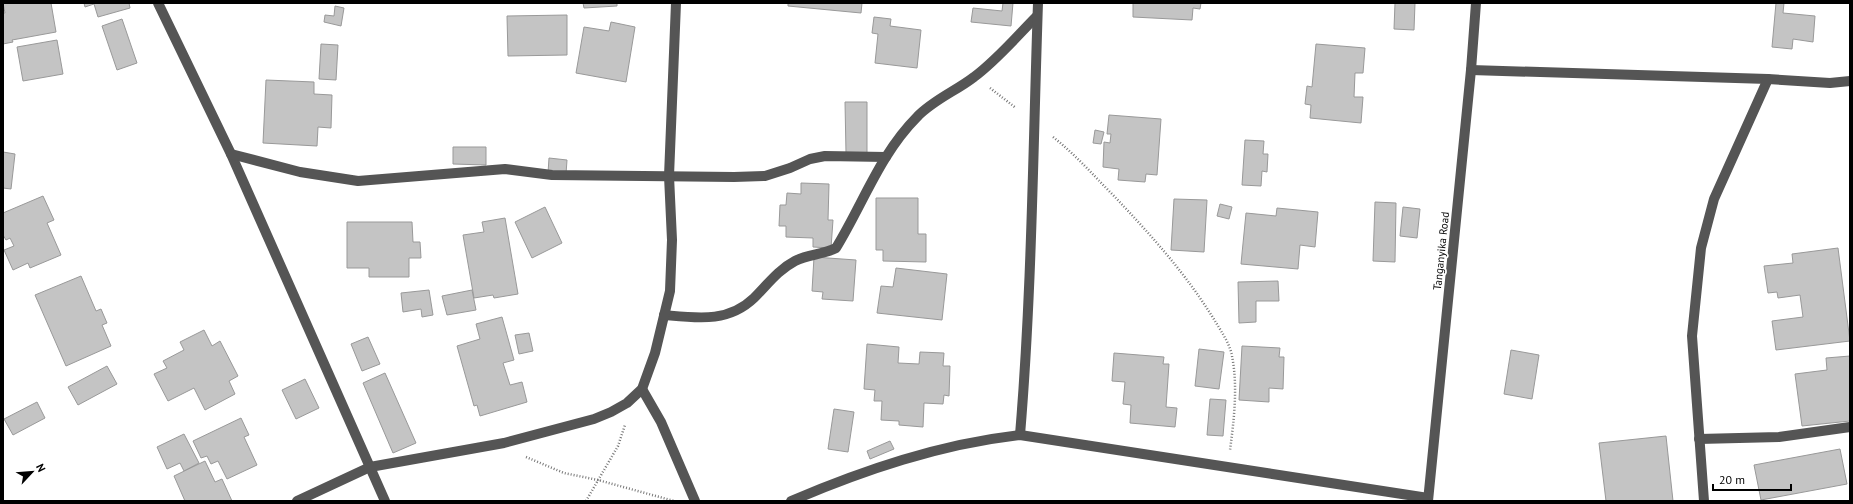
<svg xmlns="http://www.w3.org/2000/svg" width="1853" height="504" font-family="'PT Sans',sans-serif">
  <style>
    .building { fill: #c4c4c4; stroke: #999 }
    .lines { fill: none; stroke-linecap: round; stroke-linejoin: round }
    .path { stroke: #777; stroke-width: 2.5; stroke-dasharray: 1 2; stroke-linecap: butt }
    .minor { stroke: #555; stroke-width: 10 }
    .labels { text-anchor: middle; stroke-width: 3.5; stroke-linejoin: round; paint-order: stroke }
    .street-label { font-size: 11px; fill: #000; stroke: #fff }
  </style>
  <rect width="100%" height="100%" fill="#fff"/>
  <g class="building">
    <polygon points="3,3 51,3 56,32 12,40 13,42 3,44 3,13 5,13"/>
    <polygon points="84,3 129,3 130,8 98,17 94,4 85,7"/>
    <polygon points="583,3 617,3 617,6 584,8"/>
    <polygon points="788,3 862,3 861,13 788,6"/>
    <polygon points="1003,3 1013,3 1011,26 971,22 973,8 1002,11"/>
    <polygon points="1133,3 1201,3 1200,9 1193,8 1192,20 1133,17"/>
    <polygon points="1395,3 1415,3 1414,30 1394,29"/>
    <polygon points="1776,3 1784,3 1783,13 1815,16 1813,42 1793,39 1792,49 1772,47"/>
    <polygon points="335,6 344,8 341,26 324,22 325,15 334,16"/>
    <polygon points="567,15 567,55 508,56 507,16"/>
    <polygon points="874,17 891,19 890,26 921,30 917,68 875,63 878,34 872,33"/>
    <polygon points="122,19 137,63 117,70 102,26"/>
    <polygon points="611,22 635,27 626,82 576,73 584,27 609,31"/>
    <polygon points="57,40 63,74 23,81 17,47"/>
    <polygon points="321,44 338,45 336,80 319,79"/>
    <polygon points="1316,44 1365,48 1363,73 1355,73 1354,97 1363,97 1361,123 1310,118 1311,105 1305,104 1307,86 1312,87"/>
    <polygon points="266,80 314,82 314,94 332,95 331,128 318,127 317,146 263,143"/>
    <polygon points="845,102 867,102 867,153 846,153"/>
    <polygon points="1109,115 1161,119 1157,175 1146,174 1145,182 1118,180 1119,169 1103,167 1104,142 1110,143 1111,134 1107,134"/>
    <polygon points="1095,130 1104,132 1101,144 1093,143"/>
    <polygon points="1245,140 1264,141 1263,154 1268,154 1267,172 1262,171 1261,186 1242,185"/>
    <polygon points="453,147 486,147 486,165 453,164"/>
    <polygon points="3,152 15,154 11,189 3,188"/>
    <polygon points="549,158 567,160 566,174 548,173"/>
    <polygon points="801,183 829,184 828,220 833,220 831,248 813,247 813,238 786,237 786,226 779,226 780,205 786,205 787,193 801,194"/>
    <polygon points="43,196 54,220 47,223 61,255 30,268 28,263 13,270 4,250 14,246 10,238 6,240 3,235 3,213"/>
    <polygon points="876,198 918,198 918,234 926,234 926,262 883,261 883,250 876,250"/>
    <polygon points="1174,199 1207,200 1204,252 1171,250"/>
    <polygon points="1375,202 1396,203 1395,262 1373,261"/>
    <polygon points="1220,204 1232,207 1229,219 1217,216"/>
    <polygon points="545,207 562,243 532,258 515,222"/>
    <polygon points="1403,207 1420,209 1417,238 1400,236"/>
    <polygon points="1277,208 1318,212 1315,247 1300,245 1298,269 1241,264 1246,213 1276,216"/>
    <polygon points="505,218 518,294 494,298 493,295 474,298 463,235 484,232 482,222"/>
    <polygon points="347,222 412,222 413,242 420,242 421,258 409,258 409,277 369,277 369,268 347,268"/>
    <polygon points="1838,248 1850,341 1776,350 1772,321 1803,317 1800,295 1778,298 1777,292 1768,293 1764,266 1793,263 1792,254"/>
    <polygon points="814,257 856,260 853,301 822,299 823,292 812,291"/>
    <polygon points="896,268 947,274 942,320 877,313 881,286 893,287"/>
    <polygon points="81,276 96,311 101,309 107,323 102,325 111,346 66,366 35,295"/>
    <polygon points="1278,281 1279,301 1256,301 1256,322 1239,323 1238,282"/>
    <polygon points="429,290 433,315 422,317 421,309 403,312 401,293"/>
    <polygon points="472,290 476,310 447,315 442,296"/>
    <polygon points="502,317 514,360 503,363 510,385 522,382 527,402 480,416 477,405 474,406 457,346 480,339 476,324"/>
    <polygon points="204,330 212,346 220,341 238,376 229,381 235,394 205,410 194,388 168,401 154,374 167,368 163,361 184,350 180,342"/>
    <polygon points="529,333 533,351 519,354 515,335"/>
    <polygon points="368,337 380,364 362,371 351,344"/>
    <polygon points="867,344 899,347 898,363 919,364 920,352 944,353 943,366 950,366 949,396 944,395 943,404 924,403 923,427 899,425 899,421 881,420 882,401 874,401 875,390 864,389"/>
    <polygon points="1242,346 1280,348 1279,357 1284,357 1283,389 1269,388 1269,402 1239,400"/>
    <polygon points="1199,349 1224,352 1219,389 1195,386"/>
    <polygon points="1511,350 1539,355 1532,399 1504,394"/>
    <polygon points="1114,353 1164,357 1163,364 1169,364 1166,407 1177,408 1175,427 1130,423 1131,405 1123,404 1125,382 1112,381"/>
    <polygon points="1850,356 1850,421 1802,426 1795,374 1827,370 1826,358"/>
    <polygon points="107,366 117,384 78,405 68,387"/>
    <polygon points="385,373 416,443 393,453 363,383"/>
    <polygon points="305,379 319,408 296,419 282,390"/>
    <polygon points="1210,399 1226,400 1223,436 1207,435"/>
    <polygon points="37,402 45,418 13,435 4,419"/>
    <polygon points="834,409 854,412 848,452 828,449"/>
    <polygon points="241,418 249,435 244,437 257,465 227,479 218,461 211,464 207,456 201,458 193,441"/>
    <polygon points="184,434 199,463 184,471 180,463 167,469 157,447"/>
    <polygon points="1666,436 1673,501 1606,501 1599,443"/>
    <polygon points="890,441 894,449 870,459 867,451"/>
    <polygon points="1840,449 1847,484 1761,500 1754,465"/>
    <polygon points="205,461 215,482 222,479 232,501 185,501 174,476"/>
  </g>
  <g class="lines">
    <g class="path">
      <polyline points="990,88 1016,108"/>
      <path d="M1053 137C1076 155 1094 176 1114 196 1151 235 1187 275 1215 321 1221 331 1230 344 1232 356 1238 386 1234 420 1230 450"/>
      <polyline points="526,457 564,473 598,480 674,501"/>
      <polyline points="586,501 618,446 625,425"/>
    </g>
    <g class="minor">
      <polyline points="158,3 231,154 385,501"/>
      <polyline points="1471,70 1768,79 1830,83 1850,81"/>
      <polyline points="231,154 300,172 358,181 505,169 552,175 734,177 765,176 790,168 810,159 825,156 886,157"/>
      <path d="M664 315C697 318 728 323 754 298 768 284 778 270 795 261 808 254 823 255 836 248 863 204 880 154 917 117 933 100 956 91 974 77 997 60 1017 36 1037 16"/>
      <polyline points="642,389 661,422 695,501"/>
      <path d="M1020 435C1032 291 1033 147 1038 3"/>
      <polyline points="1699,439 1779,437 1850,427"/>
      <polyline points="297,501 370,467 504,443 594,419 611,412 627,403 642,389 655,353 670,291 672,240 669,176 676,3"/>
      <path d="M791 501C864 470 940 444 1020 435L1428 498"/>
      <polyline points="1428,501 1471,70 1476,3"/>
      <polyline points="1704,501 1692,336 1701,248 1714,199 1768,79"/>
    </g>
  </g>
  <g class="labels">
    <g class="street-label">
      <text transform="translate(1441 251) rotate(-84)" y="4">Tanganyika Road</text>
    </g>
  </g>
  <rect width="1853" height="504" fill="none" stroke="#000000" stroke-width="8"/>
  <g transform="translate(32 472) rotate(64)" stroke="#ffffff" stroke-width="3" paint-order="stroke">
  <path d="M0-3L7 15L0 10L-7 15Z" fill="#000000"/>
  <text y="-6" font-size="11" font-weight="bold" text-anchor="middle" fill="#000000">N</text>
  </g>
  <path d="M1713 484v6h78v-6" fill="none" stroke="#000000" stroke-width="2"/>
  <text x="1719" y="484" font-size="12" fill="#000000" stroke="#ffffff" stroke-width="3" paint-order="stroke">20 m</text>
</svg>
